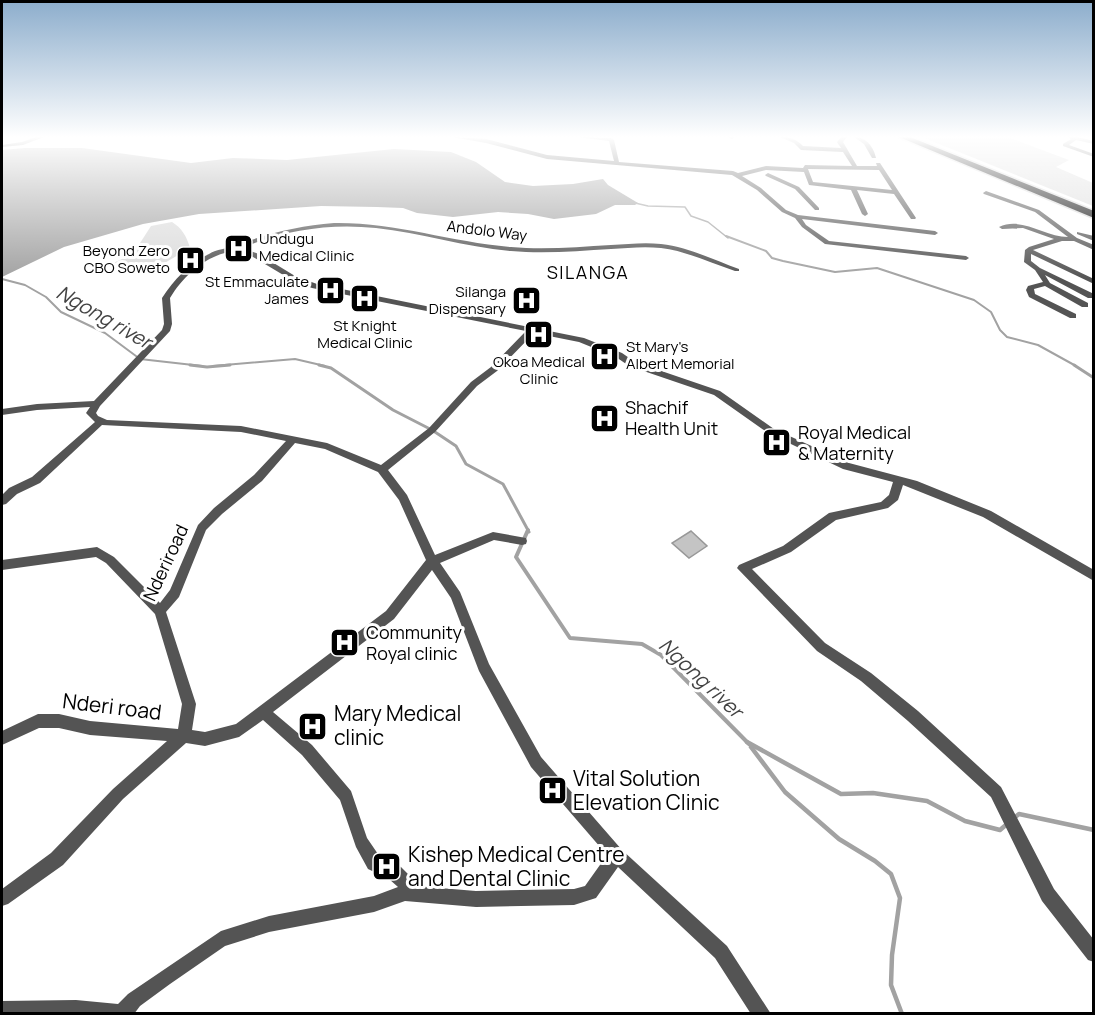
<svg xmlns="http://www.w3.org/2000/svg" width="1095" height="1015" font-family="Manrope,sans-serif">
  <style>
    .green { fill: #dbdbdb }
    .water { fill: #a2a2a2 }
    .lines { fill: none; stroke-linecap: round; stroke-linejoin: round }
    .stream-far4 { stroke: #a2a2a2; stroke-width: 1.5 }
    .stream-far3 { stroke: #a2a2a2; stroke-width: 2 }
    .stream-far2 { stroke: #a2a2a2; stroke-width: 3 }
    .stream-far1 { stroke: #a2a2a2; stroke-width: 4 }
    .stream { stroke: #a2a2a2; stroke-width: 4.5 }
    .building { fill: #c4c4c4; stroke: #989898; stroke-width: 1.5 }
    .trunk-casing { stroke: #dbdbdb; stroke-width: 3 }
    .minor { fill: #545454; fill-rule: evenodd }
    .trunk { fill: #000; fill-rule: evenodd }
    .labels { text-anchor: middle; stroke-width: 6; stroke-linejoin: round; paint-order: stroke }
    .far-street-label { font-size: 15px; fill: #000; stroke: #fff }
    .far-poi-label { font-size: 15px; fill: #000; stroke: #fff; text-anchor: end }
    .far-quarter-label { font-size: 18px; letter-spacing: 1.5px; fill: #000; stroke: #fff }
    .poi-label { font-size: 18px; fill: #000; stroke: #fff; text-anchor: start }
    .street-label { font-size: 18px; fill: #000; stroke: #fff }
    .water-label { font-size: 20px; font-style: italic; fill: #434343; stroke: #fff }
    .near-street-label { font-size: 21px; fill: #000; stroke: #fff }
    .near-poi-label { font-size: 21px; fill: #000; stroke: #fff; text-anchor: start }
  </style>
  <rect width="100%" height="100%" fill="#fff"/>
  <g class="green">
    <polygon points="922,137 1007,137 1069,160 1056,167 1093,183 1093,206"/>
    <path d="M172 222C182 228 187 237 190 248L151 271 111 264 133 254 151 226Z"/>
  </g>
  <polygon class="water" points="25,148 82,148 191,163 233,158 287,160 394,149 451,152 476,162 505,182 533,186 573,184 603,179 608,185 638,203 635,205 615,205 596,214 554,219 528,214 498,212 453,217 417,213 403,208 377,207 321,206 199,214 143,224 64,247 2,277 2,150"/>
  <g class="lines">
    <polyline class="stream-far4" points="635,203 648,206 685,207 691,216 708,222 728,238"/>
    <g class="stream-far3">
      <polyline points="726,236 766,251 772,258 783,261 835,272 877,268 974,300 991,312 1000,330 1007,337 1038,345 1076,366"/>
      <polyline points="2,279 25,285 46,297 61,312 105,333 140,359 202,366"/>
      <polyline points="213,366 295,359 325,366"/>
    </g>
    <g class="stream-far2">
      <polyline points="190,365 207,367 230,365"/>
      <polyline points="319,365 331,368 393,410 432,430 456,446 466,464 503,484 529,532"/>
      <polyline points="1074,365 1094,378"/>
    </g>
    <polyline class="stream-far1" points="528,530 516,557 570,638 642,644 661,655 749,744"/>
    <g class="stream">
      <polyline points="747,742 841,794 873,793 927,801 965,821 1000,830 1007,824"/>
      <polyline points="751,747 785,792 839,839 875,861 891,874 900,898 892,955 891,985 902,1014"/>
      <polyline points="1014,818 1019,814 1094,830"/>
    </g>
  </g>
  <polygon class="building" points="691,531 707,546 689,558 672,543"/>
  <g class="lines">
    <defs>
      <polygon id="trunk" points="899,137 910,137 1094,211 1094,218"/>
    </defs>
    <use href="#trunk" class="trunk-casing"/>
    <g class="minor">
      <polygon points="36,137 44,137 23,145 2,147 2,145 22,142"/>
      <path d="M452 137 486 139 547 155 614 161 609 141 577 137 611 138 614 140 619 162 733 171 738 173 766 166 803 168 805 165 852 166 843 152 801 150 794 143 780 137C790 137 796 139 803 146L841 148 837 142 841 137H847L843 142 857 166H877L876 163H880L916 218 915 219H911L894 194 857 190 868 214 865 216 862 214 851 190 809 185 804 172 766 170 742 176 761 188 786 210 798 215 935 231 938 233 935 235 802 219 806 225 829 241 966 256 969 258 966 260 825 244 802 227 795 218 782 212 757 190 732 175 547 159 486 143ZM808 169 879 170 892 190 813 182Z"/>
      <polygon points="728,137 735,137 732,139"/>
      <path d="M854 137C867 137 874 148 876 158H872L864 144Z"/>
      <polygon points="1068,137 1077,137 1094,141 1094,144 1076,140 1069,145 1094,154 1094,157 1063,146 1063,144 1071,139"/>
      <polygon points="768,173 799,187 819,208 819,210 815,210 795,189 766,176 765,175"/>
      <path d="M986 191 1039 210 1077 238 1094 245V250L1074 241H1062L1033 250 1094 279V284L1031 254V261L1040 268 1094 294V298H1088L1045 275 1050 283 1088 303V307H1082L1045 286 1034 289 1035 294 1076 314V318H1070L1029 297 1026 290 1028 286 1043 282 1035 270 1024 262 1025 250 1029 247 1054 239 1023 228 1002 229 999 227C1022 216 1045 237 1068 237L1035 212 984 194 983 193Z"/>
      <path d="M334 223C394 222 451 242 511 247 544 250 578 247 611 245 628 244 645 242 661 244 688 247 714 260 739 269V271H735C711 263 686 251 661 248 644 246 627 248 611 249 578 251 544 254 511 251 465 247 421 233 376 228 330 223 284 230 242 248L259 254 295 276 317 284 584 338 622 353 635 362 720 391 774 429 849 463 917 481 991 511 1094 570V581L983 517 903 485 898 500 888 508 836 520 791 552 752 569 825 643 871 673 918 711 1001 787 1054 889 1094 940V962L1088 960 1042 901 991 797 908 721 861 681 817 651 737 568 739 565 783 546 829 513 881 502 889 495 893 482 843 469 768 433 714 395 629 366 616 357 579 342 534 333 497 371 477 386 435 432 388 470 407 495 435 555 493 532 526 538 527 541 526 544 522 545 494 540 440 563 460 592 489 664 541 757 622 850 727 946 771 1014H751L715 958 618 867 596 898 574 905 476 907 405 901 374 912 269 932 225 946 170 984 140 1006 134 1014H2V1001L76 1000 118 1004 128 994 221 931 269 916 374 896 398 887 389 879 368 869 356 847 340 800 302 755 263 720 239 737 205 746 186 743 123 799 63 865 8 904 2 906V889L51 853 113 789 167 741 90 735 59 728H39L2 745V731L38 714H59L90 721 178 729 182 704 155 614 106 563 96 557 2 570V560L97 547 114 557 160 603 170 590 198 525 214 508 254 475 286 441 241 432 102 425 40 483 17 494 6 504 2 505V495L9 488 32 477 95 422 86 413 90 407 37 410 2 415V409L37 404 94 401 162 330 164 324 162 298C174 280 189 263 209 254 217 249 226 249 235 246 268 233 299 226 334 223ZM234 251 248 254 290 279 312 288 526 331 491 367 471 382 429 428 381 465 327 443 241 426 107 420 98 416 96 413 100 406 170 331 172 324 170 298C184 275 206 255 234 251ZM295 443 325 449 378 472 399 500 426 560 386 611 236 724 205 732 192 730 196 704 166 612 179 597 206 530 222 514 262 481ZM432 570 451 598 479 671 531 767 607 855 585 886 574 889 476 891 416 886 414 880 401 867 380 857 367 838 351 791 312 745 273 712 394 619Z"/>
      <polygon points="1077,232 1094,236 1094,241 1077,234"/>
    </g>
    <use href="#trunk" class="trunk"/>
  </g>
  <linearGradient id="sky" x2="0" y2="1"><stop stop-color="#8cadcc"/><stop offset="0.49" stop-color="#fff"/><stop offset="1" stop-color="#fff" stop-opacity="0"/></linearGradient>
  <rect width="1095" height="279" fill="url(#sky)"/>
  <defs>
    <symbol id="hospital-square" viewBox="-11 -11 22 22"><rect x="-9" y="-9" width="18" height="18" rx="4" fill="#000" stroke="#fff"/><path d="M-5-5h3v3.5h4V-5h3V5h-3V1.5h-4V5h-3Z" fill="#fff"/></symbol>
  </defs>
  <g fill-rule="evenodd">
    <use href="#hospital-square" x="222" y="232" width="33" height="33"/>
    <use href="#hospital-square" x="174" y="244" width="33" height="33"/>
    <use href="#hospital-square" x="314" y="274" width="33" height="33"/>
    <use href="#hospital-square" x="348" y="282" width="33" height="33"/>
    <use href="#hospital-square" x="510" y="284" width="33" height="33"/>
    <use href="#hospital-square" x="522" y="318" width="33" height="33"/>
    <use href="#hospital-square" x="588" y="340" width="33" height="33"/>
    <use href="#hospital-square" x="588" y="402" width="33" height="33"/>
    <use href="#hospital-square" x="760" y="426" width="33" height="33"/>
    <use href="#hospital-square" x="328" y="626" width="33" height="33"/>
    <use href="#hospital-square" x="296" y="710" width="33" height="33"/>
    <use href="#hospital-square" x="536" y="774" width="33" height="33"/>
    <use href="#hospital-square" x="370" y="850" width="33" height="33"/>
  </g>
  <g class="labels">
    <g class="far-street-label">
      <text transform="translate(487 231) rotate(7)" y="5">Andolo Way</text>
    </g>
    <g class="far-poi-label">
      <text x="259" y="244" text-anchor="start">Undugu<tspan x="259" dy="17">Medical Clinic</tspan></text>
      <text x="170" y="256">Beyond Zero<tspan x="170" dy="17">CBO Soweto</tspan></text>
      <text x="309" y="287">St Emmaculate<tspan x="309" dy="17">James</tspan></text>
      <text x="506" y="297">Silanga<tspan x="506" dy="17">Dispensary</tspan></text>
      <text x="365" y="331" text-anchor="middle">St Knight<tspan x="365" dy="17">Medical Clinic</tspan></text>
      <text x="626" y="352" text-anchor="start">St Mary's<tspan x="626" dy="17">Albert Memorial</tspan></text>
      <text x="539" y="367" text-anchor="middle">Okoa Medical<tspan x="539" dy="17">Clinic</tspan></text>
    </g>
    <g class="far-quarter-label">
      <text x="588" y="279">SILANGA</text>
    </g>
    <g class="poi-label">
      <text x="625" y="414">Shachif<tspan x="625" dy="21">Health Unit</tspan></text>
      <text x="798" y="439">Royal Medical<tspan x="798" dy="21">&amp; Maternity</tspan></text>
      <text x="366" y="639">Community<tspan x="366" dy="21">Royal clinic</tspan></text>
    </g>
    <g class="street-label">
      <text transform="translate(166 563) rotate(-65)" y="6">Nderiroad</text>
    </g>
    <g class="water-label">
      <text transform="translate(104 317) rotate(30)" y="7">Ngong river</text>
      <text transform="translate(701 678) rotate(43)" y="7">Ngong river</text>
    </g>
    <g class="near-street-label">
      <text transform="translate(112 707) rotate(7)" y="7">Nderi road</text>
    </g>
    <g class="near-poi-label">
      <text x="334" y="721">Mary Medical<tspan x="334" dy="24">clinic</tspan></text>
      <text x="573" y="786">Vital Solution<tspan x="573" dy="24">Elevation Clinic</tspan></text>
      <text x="408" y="862">Kishep Medical Centre<tspan x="408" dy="24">and Dental Clinic</tspan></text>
    </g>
  </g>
  <rect width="1095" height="1015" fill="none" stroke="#000000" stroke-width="6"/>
</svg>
